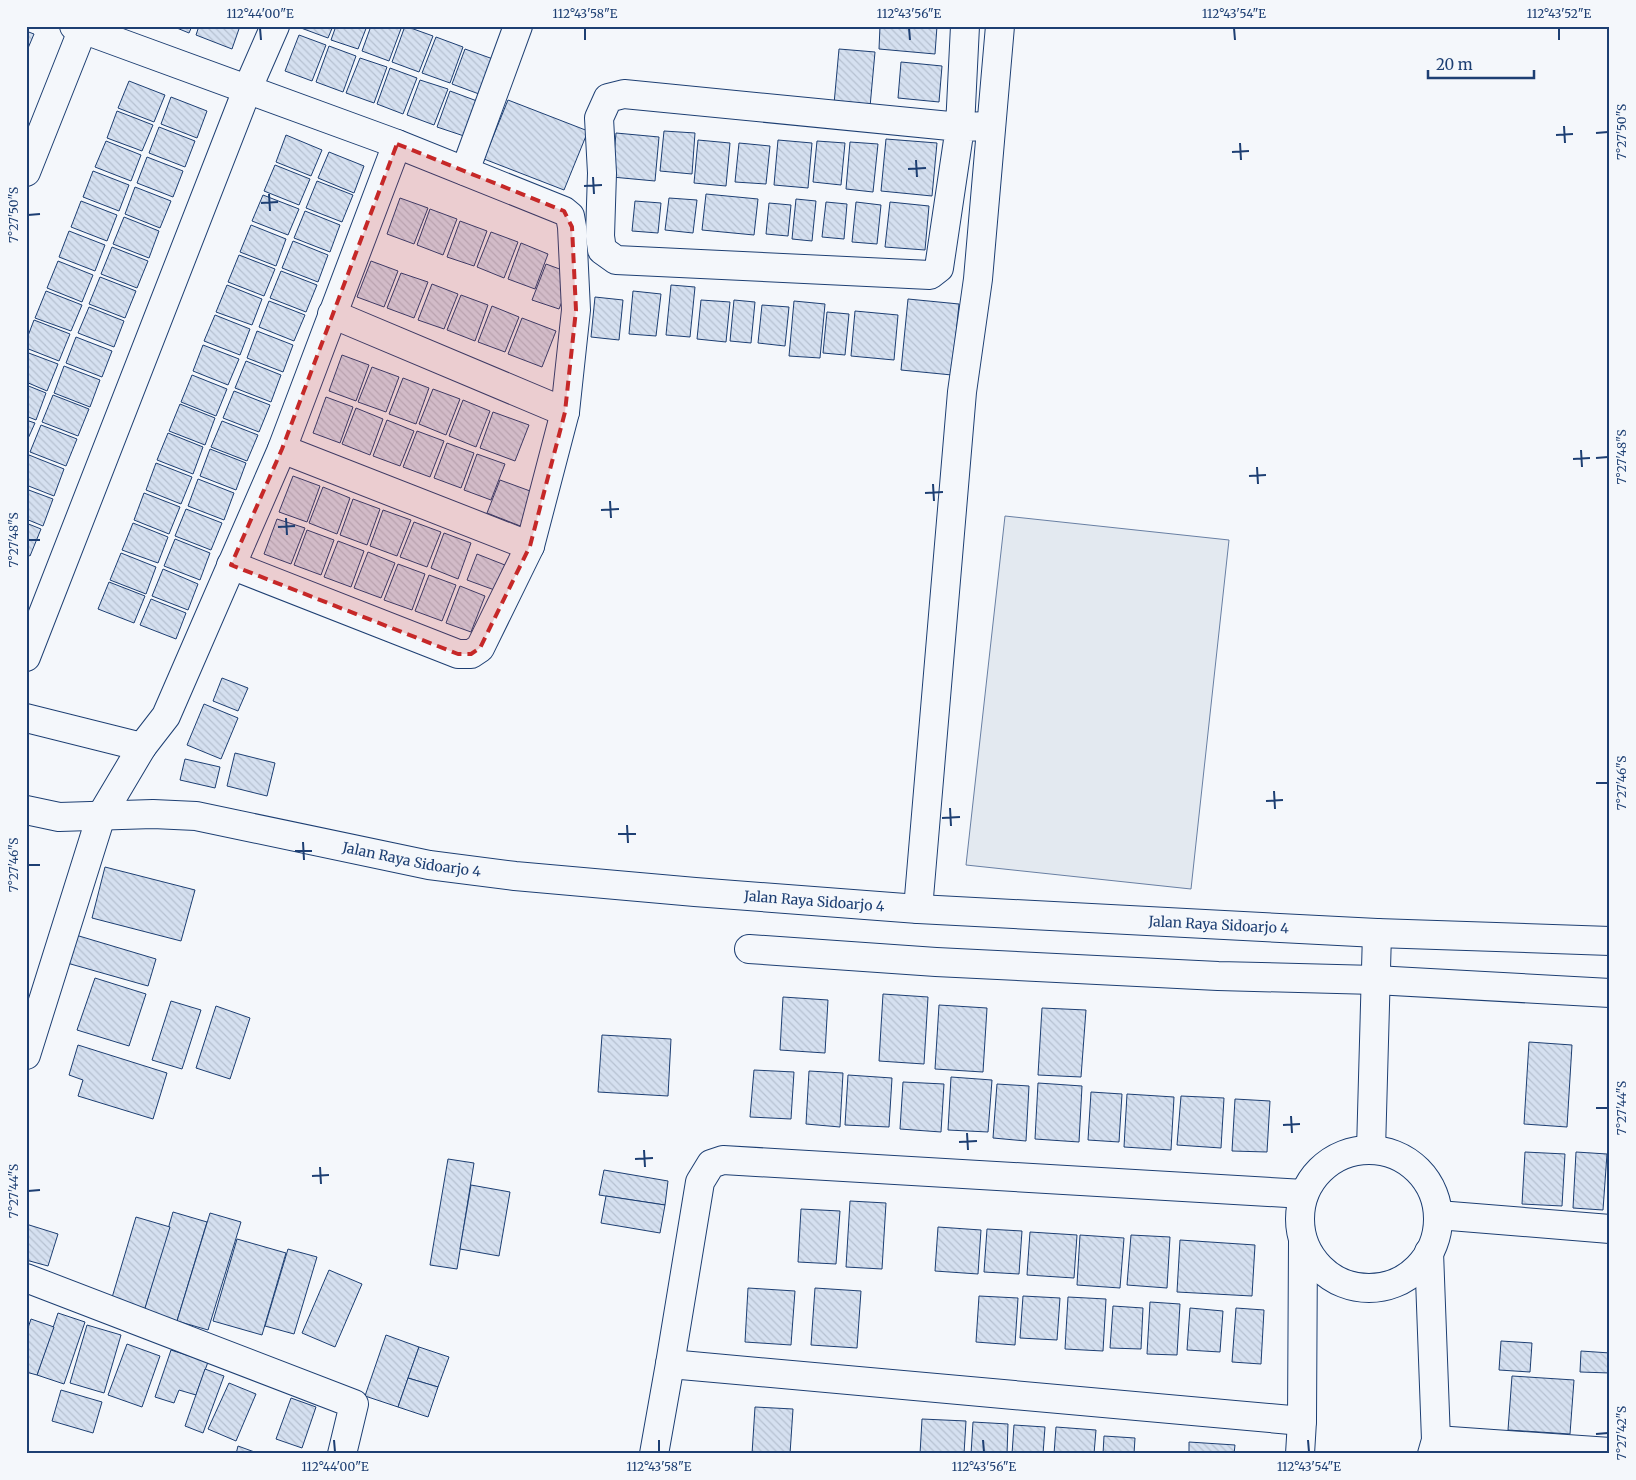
<svg xmlns="http://www.w3.org/2000/svg" width="1636" height="1480" font-family="Merriweather,serif">
  <style>
    .garden { fill: #e3e9f0; stroke: #687fa3 }
    .building { fill: url(#building-back-hatch); stroke: #1d3f73 }
    .lines { fill: none; stroke-linecap: round; stroke-linejoin: round }
    .street-casing { stroke: #1d3f73; stroke-width: 30 }
    .secondary-casing { stroke: #1d3f73; stroke-width: 30 }
    .street { stroke: #f4f7fb; stroke-width: 28 }
    .secondary { stroke: #f4f7fb; stroke-width: 28 }
    .marked { fill: #c62828; fill-opacity: 0.2; stroke: #c62828; stroke-width: 4; stroke-dasharray: 10 6; stroke-linejoin: round }
    .ticks { fill: none; stroke: #1d3f73; stroke-width: 2 }
    .labels { text-anchor: middle; stroke-width: 4; stroke-linejoin: round; paint-order: stroke }
    .street-label { font-size: 14px; fill: #1d3f73; stroke: #f4f7fb }
    .neatline { fill: none; stroke: #1d3f73; stroke-width: 2 }
    .ticks-label { font-size: 12px; text-anchor: middle; fill: #1d3f73 }
  </style>
  <defs>
    <pattern id="building-back-hatch" width="6" height="6" patternUnits="userSpaceOnUse" patternTransform="scale(1.25)"><rect width="6" height="6" fill="#d5e0f0"/><path d="M-1 5l2 2M0 0l6 6M5-1l2 2" fill="none" stroke="#b6c1d1"/></pattern>
  </defs>
  <rect width="100%" height="100%" fill="#f4f7fb"/>
  <polygon class="garden" points="1005,516 1229,540 1191,889 966,865"/>
  <g class="building">
    <polygon points="172,26 192,26 189,33"/>
    <polygon points="199,26 240,26 232,49 196,35"/>
    <polygon points="302,26 333,26 328,38 301,28"/>
    <polygon points="336,26 367,26 358,49 331,40"/>
    <polygon points="371,26 402,26 389,61 362,51"/>
    <polygon points="405,26 433,36 419,72 392,62"/>
    <polygon points="880,26 937,26 935,54 879,49"/>
    <polygon points="26,31 34,34 26,53"/>
    <polygon points="299,35 326,45 312,81 285,71"/>
    <polygon points="436,37 463,47 450,83 422,73"/>
    <polygon points="329,46 356,56 343,92 316,82"/>
    <polygon points="465,49 493,59 479,94 452,84"/>
    <polygon points="839,49 875,52 870,107 834,104"/>
    <polygon points="360,58 387,67 374,103 346,93"/>
    <polygon points="901,62 942,66 939,102 898,98"/>
    <polygon points="390,68 417,78 403,114 377,104"/>
    <polygon points="420,80 448,89 434,125 407,115"/>
    <polygon points="129,81 165,95 154,122 118,108"/>
    <polygon points="450,91 477,101 464,136 437,127"/>
    <polygon points="171,97 207,111 197,138 161,124"/>
    <polygon points="508,100 588,131 564,190 484,159"/>
    <polygon points="117,111 153,125 142,151 107,138"/>
    <polygon points="159,127 195,141 185,167 149,153"/>
    <polygon points="664,131 695,133 692,174 660,171"/>
    <polygon points="616,133 659,137 655,181 612,177"/>
    <polygon points="286,135 322,150 311,176 276,162"/>
    <polygon points="886,139 937,143 932,196 881,191"/>
    <polygon points="698,140 730,143 726,186 694,183"/>
    <polygon points="778,140 812,143 808,188 774,185"/>
    <polygon points="106,141 141,155 131,181 95,167"/>
    <polygon points="817,141 845,143 841,185 813,182"/>
    <polygon points="850,142 878,144 873,192 846,189"/>
    <polygon points="739,143 770,146 766,184 735,182"/>
    <polygon points="329,152 364,166 354,193 318,178"/>
    <polygon points="147,157 183,171 173,197 137,183"/>
    <polygon points="275,165 310,179 299,205 264,191"/>
    <polygon points="93,171 129,185 119,211 83,197"/>
    <polygon points="317,181 353,195 342,222 306,208"/>
    <polygon points="135,187 171,201 160,228 125,214"/>
    <polygon points="706,194 758,199 754,235 702,230"/>
    <polygon points="263,195 299,209 288,235 252,221"/>
    <polygon points="400,198 428,208 414,244 387,234"/>
    <polygon points="669,198 697,200 693,233 665,230"/>
    <polygon points="796,199 816,201 812,241 792,239"/>
    <polygon points="81,201 117,215 107,241 71,227"/>
    <polygon points="635,201 661,203 658,233 632,231"/>
    <polygon points="826,202 847,204 844,239 822,237"/>
    <polygon points="856,202 881,205 877,244 852,242"/>
    <polygon points="890,202 929,206 925,250 885,247"/>
    <polygon points="769,203 791,205 788,236 766,234"/>
    <polygon points="430,209 457,219 443,255 417,245"/>
    <polygon points="305,211 340,225 330,252 294,238"/>
    <polygon points="124,217 159,231 149,258 113,244"/>
    <polygon points="460,221 487,231 474,266 447,257"/>
    <polygon points="251,225 286,239 276,266 240,252"/>
    <polygon points="69,231 105,245 95,271 59,257"/>
    <polygon points="491,232 518,242 504,278 477,267"/>
    <polygon points="293,241 328,255 318,282 282,268"/>
    <polygon points="521,243 548,254 535,289 508,279"/>
    <polygon points="112,247 148,261 137,288 101,274"/>
    <polygon points="239,255 275,269 264,296 228,282"/>
    <polygon points="58,261 93,275 82,302 47,288"/>
    <polygon points="371,261 398,271 384,307 357,297"/>
    <polygon points="546,264 573,274 559,309 532,300"/>
    <polygon points="281,271 317,285 306,312 270,298"/>
    <polygon points="401,273 428,282 414,318 387,308"/>
    <polygon points="100,277 136,291 125,318 89,304"/>
    <polygon points="432,284 458,294 444,329 418,320"/>
    <polygon points="227,285 262,299 252,325 216,312"/>
    <polygon points="671,285 695,287 690,337 666,335"/>
    <polygon points="46,291 82,305 71,331 35,318"/>
    <polygon points="633,291 661,294 656,336 629,334"/>
    <polygon points="461,295 488,305 475,341 447,330"/>
    <polygon points="595,297 623,300 619,340 591,337"/>
    <polygon points="908,299 959,304 952,375 901,370"/>
    <polygon points="701,300 730,302 726,342 697,339"/>
    <polygon points="734,300 755,302 751,343 730,341"/>
    <polygon points="269,301 305,315 294,341 259,327"/>
    <polygon points="794,301 825,304 820,358 789,356"/>
    <polygon points="762,305 789,307 785,346 758,343"/>
    <polygon points="492,306 519,317 505,352 478,342"/>
    <polygon points="89,307 124,321 114,347 78,333"/>
    <polygon points="855,311 898,315 894,360 851,356"/>
    <polygon points="827,312 849,314 845,355 823,353"/>
    <polygon points="215,315 250,329 240,355 204,341"/>
    <polygon points="522,318 556,331 542,367 508,354"/>
    <polygon points="34,320 70,334 59,361 26,348 26,341"/>
    <polygon points="257,331 293,345 283,372 247,358"/>
    <polygon points="76,337 112,351 102,377 66,363"/>
    <polygon points="203,345 239,359 228,385 193,371"/>
    <polygon points="26,352 58,364 47,391 26,382"/>
    <polygon points="342,355 369,365 356,401 329,391"/>
    <polygon points="246,361 281,375 271,402 235,388"/>
    <polygon points="64,366 100,380 90,407 54,393"/>
    <polygon points="372,367 399,377 386,412 358,402"/>
    <polygon points="192,375 227,389 216,416 181,402"/>
    <polygon points="403,378 429,388 416,424 389,414"/>
    <polygon points="26,385 46,393 36,420 26,416"/>
    <polygon points="433,389 460,399 446,435 419,424"/>
    <polygon points="234,391 270,405 259,432 223,418"/>
    <polygon points="53,395 89,409 78,436 42,422"/>
    <polygon points="326,397 353,407 340,443 313,433"/>
    <polygon points="463,400 490,411 476,447 449,436"/>
    <polygon points="180,404 215,418 205,445 169,431"/>
    <polygon points="356,408 383,419 370,455 342,444"/>
    <polygon points="493,412 529,425 515,461 480,448"/>
    <polygon points="26,420 35,423 26,443"/>
    <polygon points="387,420 414,431 400,466 373,456"/>
    <polygon points="222,421 258,435 247,461 211,447"/>
    <polygon points="41,425 77,439 66,466 30,452"/>
    <polygon points="417,431 444,441 430,477 403,467"/>
    <polygon points="168,433 203,447 193,474 157,460"/>
    <polygon points="447,443 474,453 461,488 434,478"/>
    <polygon points="210,449 246,463 236,490 200,476"/>
    <polygon points="477,454 505,464 491,500 464,490"/>
    <polygon points="29,455 64,469 54,496 26,485 26,463"/>
    <polygon points="156,463 192,477 181,504 146,490"/>
    <polygon points="293,476 320,486 307,522 279,512"/>
    <polygon points="198,479 234,493 224,520 188,506"/>
    <polygon points="500,480 541,495 528,529 487,513"/>
    <polygon points="323,487 350,498 337,534 309,523"/>
    <polygon points="26,489 53,499 43,526 26,519"/>
    <polygon points="144,493 180,507 169,534 134,520"/>
    <polygon points="353,499 380,509 367,545 340,535"/>
    <polygon points="186,509 222,523 211,550 175,536"/>
    <polygon points="383,510 411,520 397,556 370,546"/>
    <polygon points="277,519 305,528 291,564 264,554"/>
    <polygon points="414,522 441,532 427,567 400,557"/>
    <polygon points="26,523 41,529 30,556 26,554"/>
    <polygon points="133,523 168,537 158,563 122,550"/>
    <polygon points="307,530 334,540 321,575 294,565"/>
    <polygon points="444,533 471,543 458,579 431,568"/>
    <polygon points="175,539 210,553 200,580 164,566"/>
    <polygon points="338,541 364,551 351,587 324,577"/>
    <polygon points="368,552 395,563 381,598 354,588"/>
    <polygon points="121,553 156,567 146,594 110,580"/>
    <polygon points="477,554 510,567 500,592 467,580"/>
    <polygon points="398,564 425,574 412,610 384,600"/>
    <polygon points="163,569 198,584 188,610 152,596"/>
    <polygon points="429,575 456,585 442,621 415,611"/>
    <polygon points="109,582 145,596 134,623 98,609"/>
    <polygon points="460,586 485,596 471,632 446,623"/>
    <polygon points="151,599 186,613 176,639 140,625"/>
    <polygon points="222,678 248,688 238,711 213,701"/>
    <polygon points="204,704 238,718 221,759 187,745"/>
    <polygon points="235,753 275,763 267,796 227,786"/>
    <polygon points="185,759 220,767 215,788 180,780"/>
    <polygon points="105,867 195,890 181,941 92,918"/>
    <polygon points="69,933 156,959 148,986 60,961"/>
    <polygon points="95,978 146,994 129,1046 77,1030"/>
    <polygon points="883,994 928,997 924,1064 879,1061"/>
    <polygon points="783,997 828,1000 825,1053 780,1050"/>
    <polygon points="171,1001 201,1010 182,1069 152,1060"/>
    <polygon points="939,1005 987,1008 983,1072 935,1069"/>
    <polygon points="216,1006 250,1018 230,1079 196,1068"/>
    <polygon points="1042,1008 1086,1010 1081,1077 1038,1075"/>
    <polygon points="602,1035 671,1039 668,1096 598,1092"/>
    <polygon points="1529,1042 1572,1045 1567,1127 1524,1124"/>
    <polygon points="78,1045 167,1073 153,1119 78,1096 83,1080 69,1075"/>
    <polygon points="754,1070 794,1072 791,1119 750,1117"/>
    <polygon points="809,1071 843,1073 840,1127 806,1124"/>
    <polygon points="848,1075 892,1078 889,1127 845,1125"/>
    <polygon points="951,1077 992,1080 988,1132 948,1130"/>
    <polygon points="903,1082 944,1084 941,1132 900,1129"/>
    <polygon points="1038,1083 1082,1086 1079,1142 1035,1139"/>
    <polygon points="997,1084 1029,1086 1026,1141 993,1138"/>
    <polygon points="1091,1092 1122,1094 1119,1142 1088,1140"/>
    <polygon points="1127,1094 1174,1097 1171,1150 1124,1147"/>
    <polygon points="1181,1096 1224,1098 1221,1148 1177,1145"/>
    <polygon points="1235,1099 1270,1101 1267,1152 1232,1151"/>
    <polygon points="1525,1152 1565,1154 1562,1206 1522,1204"/>
    <polygon points="1576,1152 1607,1154 1603,1210 1573,1208"/>
    <polygon points="448,1159 474,1163 457,1269 430,1265"/>
    <polygon points="604,1170 668,1181 665,1205 599,1195"/>
    <polygon points="471,1185 510,1192 499,1256 460,1249"/>
    <polygon points="606,1196 665,1205 660,1233 601,1223"/>
    <polygon points="850,1201 886,1203 882,1269 846,1267"/>
    <polygon points="801,1209 840,1211 836,1264 798,1262"/>
    <polygon points="173,1212 207,1222 177,1321 144,1311"/>
    <polygon points="210,1213 241,1222 208,1330 177,1321"/>
    <polygon points="136,1217 170,1227 144,1311 111,1301"/>
    <polygon points="26,1224 58,1234 48,1266 26,1260"/>
    <polygon points="938,1227 981,1230 978,1274 935,1271"/>
    <polygon points="987,1229 1022,1231 1019,1274 984,1272"/>
    <polygon points="1030,1232 1077,1235 1074,1278 1027,1275"/>
    <polygon points="1080,1235 1124,1238 1120,1288 1077,1285"/>
    <polygon points="1131,1235 1170,1237 1167,1288 1127,1285"/>
    <polygon points="237,1239 286,1253 262,1335 213,1321"/>
    <polygon points="1180,1240 1255,1245 1252,1296 1177,1292"/>
    <polygon points="288,1249 317,1257 294,1334 265,1326"/>
    <polygon points="329,1270 362,1284 335,1347 302,1333"/>
    <polygon points="748,1288 795,1291 791,1345 745,1342"/>
    <polygon points="815,1288 861,1291 857,1348 811,1345"/>
    <polygon points="979,1296 1018,1298 1015,1345 976,1342"/>
    <polygon points="1023,1296 1060,1298 1057,1340 1020,1338"/>
    <polygon points="1068,1297 1106,1299 1103,1351 1065,1349"/>
    <polygon points="1150,1302 1180,1304 1177,1355 1147,1354"/>
    <polygon points="1113,1306 1143,1308 1141,1349 1110,1348"/>
    <polygon points="1190,1308 1223,1311 1220,1352 1187,1350"/>
    <polygon points="1236,1308 1264,1310 1261,1364 1232,1362"/>
    <polygon points="58,1313 85,1322 64,1384 37,1375"/>
    <polygon points="31,1319 54,1327 37,1375 26,1372 26,1334"/>
    <polygon points="87,1325 121,1335 104,1393 70,1383"/>
    <polygon points="386,1335 419,1347 398,1407 365,1396"/>
    <polygon points="1501,1341 1532,1343 1530,1372 1499,1370"/>
    <polygon points="127,1344 160,1356 142,1407 108,1395"/>
    <polygon points="419,1347 449,1357 438,1387 408,1378"/>
    <polygon points="171,1350 208,1362 196,1395 179,1390 174,1403 155,1397"/>
    <polygon points="1581,1351 1610,1353 1610,1373 1580,1372"/>
    <polygon points="205,1369 224,1376 203,1433 185,1426"/>
    <polygon points="1512,1376 1574,1380 1570,1434 1508,1430"/>
    <polygon points="408,1378 438,1387 428,1417 398,1407"/>
    <polygon points="229,1383 256,1394 236,1441 208,1429"/>
    <polygon points="61,1390 102,1402 93,1433 52,1421"/>
    <polygon points="291,1398 316,1407 302,1448 276,1439"/>
    <polygon points="755,1407 793,1409 790,1454 752,1454"/>
    <polygon points="922,1419 966,1421 964,1454 920,1454"/>
    <polygon points="973,1422 1008,1424 1007,1454 971,1454"/>
    <polygon points="1014,1425 1045,1427 1043,1454 1012,1454"/>
    <polygon points="1056,1427 1096,1430 1094,1454 1054,1454"/>
    <polygon points="1104,1436 1135,1438 1134,1454 1103,1454"/>
    <polygon points="1189,1442 1235,1445 1234,1454 1189,1454"/>
    <polygon points="238,1446 260,1454 236,1454"/>
  </g>
  <g class="lines">
    <defs>
      <g id="street">
        <polyline points="74,26 397,144 564,211 570,216 572,227 576,310 565,412 530,546 480,648 471,654 458,654 231,565"/>
        <polyline points="965,26 960,127 939,268 930,275 616,260 602,250 600,236 602,173 599,118 608,98 624,94 960,127 990,126"/>
        <polyline points="465,171 518,26"/>
        <polyline points="26,172 84,26"/>
        <polyline points="332,314 565,412"/>
        <polyline points="282,449 530,546"/>
        <polyline points="26,657 247,90 275,26"/>
        <polyline points="26,718 142,747 101,816 26,1055"/>
        <polyline points="142,747 166,716 282,449 397,144"/>
        <polyline points="918,909 962,392 978,279 1000,26"/>
        <polyline points="749,949 936,962 1218,976 1375,980 1610,993"/>
        <polyline points="1371,1150 1377,933"/>
        <circle cx="1369" cy="1219" r="69"/>
        <polyline points="1438,1215 1610,1229"/>
        <polyline points="1429,1252 1436,1440 1432,1454"/>
        <polyline points="26,1278 354,1404 342,1454"/>
        <polyline points="670,1364 700,1182 711,1164 723,1160 1304,1194"/>
        <polyline points="1436,1440 1610,1452"/>
        <polyline points="654,1454 670,1364 1302,1421"/>
        <polyline points="1300,1454 1302,1421 1303,1242"/>
      </g>
      <g id="secondary">
        <path id="s1" d="M26 810 59 817 153 814 196 816 429 865 515 876 695 892 918 909 1377 933 1610 941"/>
      </g>
    </defs>
    <use href="#street" class="street-casing"/>
    <use href="#secondary" class="secondary-casing"/>
    <use href="#street" class="street"/>
    <use href="#secondary" class="secondary"/>
  </g>
  <path class="marked" d="M397 144 564 211 572 227 576 310 565 412 530 546 480 648 471 654H458L231 565 282 449Z"/>
  <path class="ticks" d="M260 28 261 40M585 28V40M909 28 910 40M1234 28 1235 40M1559 28V40M1564 126 1565 143M1596 133 1608 132M1556 135 1573 134M1240 143 1241 160M1232 152 1249 151M916 160 917 177M908 169 926 168M593 177 594 194M584 186 602 185M269 194 270 211M261 203 278 202M28 215 40 214M1581 450 1582 467M1596 458 1608 457M1573 459 1590 458M1257 467 1258 484M1249 476 1266 475M933 484 934 501M925 493 943 492M610 501 611 518M601 510 619 509M286 518 287 535M278 527 295 526M28 540H40M1596 783H1608M1274 791 1275 809M1266 801 1283 800M950 808 951 826M942 818 960 817M627 825 628 843M618 834H636M303 842 304 860M295 851H312M28 865H40M1596 1108H1608M1291 1116 1292 1133M1283 1125 1300 1124M967 1133 968 1150M959 1142 977 1141M644 1150 645 1167M635 1159 653 1158M320 1167 321 1184M312 1176 329 1175M28 1191 40 1190M1596 1434 1608 1433M334 1440 335 1452M659 1440V1452M983 1440 984 1452M1308 1440 1309 1452"/>
  <g class="labels">
    <g class="street-label">
      <text dy="5" stroke="none"><textPath href="#s1" startOffset="391">Jalan Raya Sidoarjo 4</textPath></text>
      <text dy="5" stroke="none"><textPath href="#s1" startOffset="796">Jalan Raya Sidoarjo 4</textPath></text>
      <text dy="5" stroke="none"><textPath href="#s1" startOffset="1201">Jalan Raya Sidoarjo 4</textPath></text>
    </g>
  </g>
  <rect width="1636" height="1480" fill="none" stroke="#f4f7fb" stroke-width="55"/>
  <path d="M1428 70v8h106v-8" fill="none" stroke="#1d3f73" stroke-width="2.5"/>
  <text x="1436" y="70" font-size="15" fill="#1d3f73" stroke="#f4f7fb" stroke-width="4" paint-order="stroke">20 m</text>
  <rect x="28" y="28" width="1580" height="1424" class="neatline"/>
  <g class="ticks-label">
    <text x="260" y="18">112°44'00"E</text>
    <text x="585" y="18">112°43'58"E</text>
    <text x="909" y="18">112°43'56"E</text>
    <text x="1234" y="18">112°43'54"E</text>
    <text x="1559" y="18">112°43'52"E</text>
    <text transform="translate(1622 132) rotate(-90)" y="4">7°27'50"S</text>
    <text transform="translate(14 215) rotate(-90)" y="4">7°27'50"S</text>
    <text transform="translate(1622 457) rotate(-90)" y="4">7°27'48"S</text>
    <text transform="translate(14 540) rotate(-90)" y="4">7°27'48"S</text>
    <text transform="translate(1622 783) rotate(-90)" y="4">7°27'46"S</text>
    <text transform="translate(14 865) rotate(-90)" y="4">7°27'46"S</text>
    <text transform="translate(1622 1108) rotate(-90)" y="4">7°27'44"S</text>
    <text transform="translate(14 1191) rotate(-90)" y="4">7°27'44"S</text>
    <text transform="translate(1622 1433) rotate(-90)" y="4">7°27'42"S</text>
    <text x="335" y="1471">112°44'00"E</text>
    <text x="659" y="1471">112°43'58"E</text>
    <text x="984" y="1471">112°43'56"E</text>
    <text x="1309" y="1471">112°43'54"E</text>
  </g>
</svg>
